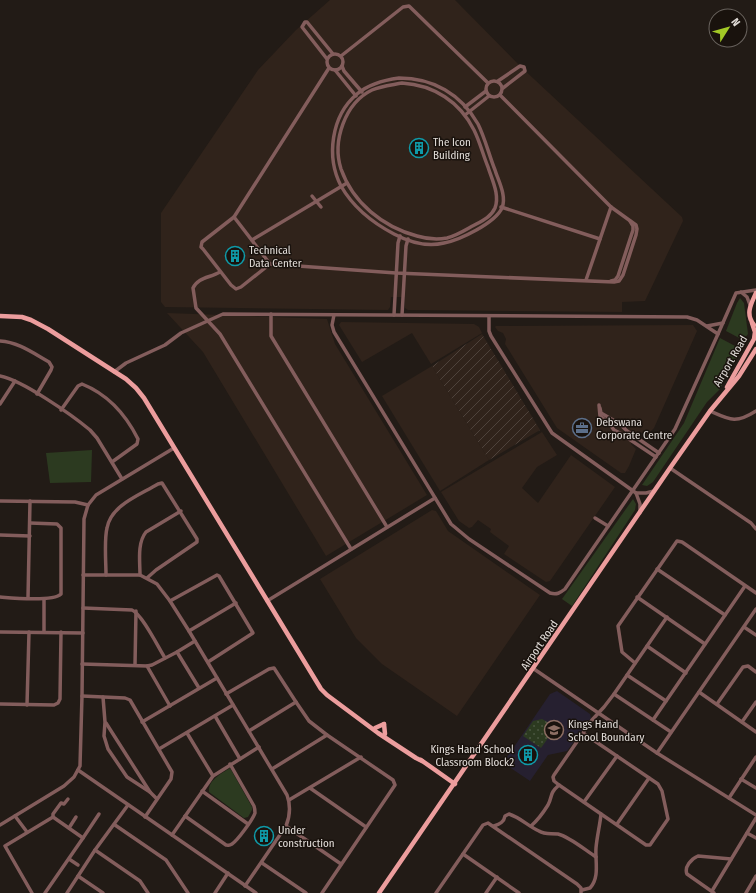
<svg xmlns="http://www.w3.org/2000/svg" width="756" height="893" font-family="'Fira Sans Condensed',sans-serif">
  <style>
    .built { fill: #30231b }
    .industrial { fill: url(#industrial-furrows) }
    .education { fill: #262030 }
    .grass { fill: #2c3a20 }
    .park { fill: url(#park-dots) }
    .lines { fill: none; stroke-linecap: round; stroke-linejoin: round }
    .minor { stroke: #835d5c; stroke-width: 3.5 }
    .major { stroke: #ec9d9d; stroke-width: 4.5 }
    .labels { text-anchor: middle; stroke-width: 3; stroke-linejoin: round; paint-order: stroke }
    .poi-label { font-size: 11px; fill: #e1dcd8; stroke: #19120d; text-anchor: start }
    .street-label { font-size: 11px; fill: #e1dcd8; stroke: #19120d }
  </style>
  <defs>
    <pattern id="industrial-furrows" width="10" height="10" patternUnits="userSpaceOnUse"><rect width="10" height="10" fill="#30231b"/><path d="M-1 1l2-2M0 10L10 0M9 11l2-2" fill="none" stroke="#4e423b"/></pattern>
    <pattern id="park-dots" width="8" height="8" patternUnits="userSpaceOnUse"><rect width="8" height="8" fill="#2c3a20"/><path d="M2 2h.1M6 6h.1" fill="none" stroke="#4a5640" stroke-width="1.8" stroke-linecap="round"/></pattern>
  </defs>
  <rect width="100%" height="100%" fill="#221b16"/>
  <g class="built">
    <polygon points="330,0 455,0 520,66 682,217 683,221 645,301 622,302 622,312 408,310 405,308 405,297 391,297 390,307 388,310 165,307 161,302 161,213 258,70 296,30"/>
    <polygon points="167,313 327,319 335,344 427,495 326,556 203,352"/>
    <polygon points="341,322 474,324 479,327 482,333 431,364 412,333 362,362 339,325"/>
    <polygon points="693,325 697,331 654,428 646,436 639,431 631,444 636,449 629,466 625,473 621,473 557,428 505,344 506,339 503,333 498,331 495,327 496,326"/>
    <polygon points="432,366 489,460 440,491 382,396"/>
    <polygon points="542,432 557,455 537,467 522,488 538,503 571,455 615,487 550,581 546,582 504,554 509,546 490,532 491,529 478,520 472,527 469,528 459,521 441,492"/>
    <polygon points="432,510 436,511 448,531 540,595 457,716 382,664 356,638 320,579"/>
  </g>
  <polygon class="industrial" points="482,334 540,430 489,460 432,366"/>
  <polygon class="education" points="557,691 590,714 591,718 567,751 548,755 530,781 503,763 550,694"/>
  <g class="grass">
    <polygon points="740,298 744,303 748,334 743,340 726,331 737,303"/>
    <polygon points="720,338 737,347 739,354 720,389 707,402 653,482 647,486 642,485 684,423"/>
    <polygon points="92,450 91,482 50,483 46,453"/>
    <polygon points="633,499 636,504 635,510 572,606 562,599"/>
    <path d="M230 768 252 807V810L248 817 244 818 209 792C208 780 221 774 230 768Z"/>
  </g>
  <polygon class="park" points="542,719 556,727 541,748 523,736 533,721"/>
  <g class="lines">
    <g class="minor">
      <circle cx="335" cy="62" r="8"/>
      <polyline points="341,56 403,7 409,6 488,83"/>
      <polyline points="327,59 302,27 305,22 307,22 333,54"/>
      <polyline points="342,66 344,71 362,92"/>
      <polyline points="329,68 234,217 202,242 201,247 203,249 231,285 236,289 241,287 270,264 396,273 614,282 619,281 623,275 636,235 637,229 636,225 611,207 500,95"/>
      <polyline points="335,70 356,96"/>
      <path d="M399 78C433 78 461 94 478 124 485 138 489 155 495 170 498 180 507 196 502 208 495 223 460 240 444 243 427 247 409 242 394 234 373 223 353 207 341 186 326 157 331 116 357 94 369 84 384 80 399 78Z"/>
      <circle cx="494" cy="89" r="8"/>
      <polyline points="498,81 520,66 524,67 525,71 503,88"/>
      <path d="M402 83C434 85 460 102 474 130 480 142 483 155 488 167 492 180 500 195 495 208 490 219 479 222 469 228 462 232 455 236 447 238 437 240 427 239 417 236 383 227 353 203 341 169 332 141 345 103 372 90 381 86 392 85 402 83Z"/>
      <polyline points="465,107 486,91"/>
      <polyline points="465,115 489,96"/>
      <polyline points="312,196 321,207"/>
      <polyline points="501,207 600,239"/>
      <polyline points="234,217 270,264"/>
      <polyline points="252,240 347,183"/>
      <path d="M220 272C210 278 198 277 193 288L196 308 220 334 351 549"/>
      <polyline points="586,280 611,207"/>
      <polyline points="611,281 615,280 618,276 633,230 633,226 630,221"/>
      <polyline points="741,292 747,297 750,305"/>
      <polyline points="271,314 271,336 387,527"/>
      <path d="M334 315 332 325 334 332 451 524 469 539 550 593C557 595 560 593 565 589L675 429 718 334"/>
      <polyline points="394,315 398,243 400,236"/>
      <polyline points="402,315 406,246 408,239"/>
      <polyline points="489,316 489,331 491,336 552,433 636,493 646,493 654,491"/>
      <polyline points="707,326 723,323"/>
      <path d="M0 341C18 342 33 353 49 362L52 367 51 370 37 394"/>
      <polyline points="114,372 126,363 165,345 181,333 223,314 687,317 697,320 718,334 736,293 756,290"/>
      <path d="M0 376C22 380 72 415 90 430L97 438 122 479"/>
      <polyline points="0,404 15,381"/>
      <polyline points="599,405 600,416 609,423 614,430 620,433 656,457"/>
      <polyline points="600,408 601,413 620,424 627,431 659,453"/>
      <path d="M61 410 78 386 82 384C107 394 126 415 138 439L137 444 112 462"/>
      <path d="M710 411C730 420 736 424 756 411"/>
      <polyline points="670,468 751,523 756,529"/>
      <polyline points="636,493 640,504 640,513"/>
      <polyline points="0,501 75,502 88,505"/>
      <polyline points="595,518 608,526"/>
      <polyline points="0,535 30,536"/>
      <polyline points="657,569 725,615"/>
      <path d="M83 575H140L157 584 170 601 189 631 287 795C291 806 290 816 286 826L245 886"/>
      <path d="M106 575C106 562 104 540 107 528 111 505 140 495 158 484L162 483 197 539V542L156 570 147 578"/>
      <path d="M140 575C140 562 137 543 146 532L181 511"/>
      <path d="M0 597C12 598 53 602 61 594V528L57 524 30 523"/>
      <polyline points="637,597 705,644"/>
      <polyline points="28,598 30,501"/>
      <polyline points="170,601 217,575 219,576 253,633 208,662"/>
      <polyline points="267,601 435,498"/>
      <path d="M83 608 132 610C142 614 158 647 165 658"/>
      <polyline points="744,627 756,635"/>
      <polyline points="189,631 236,603"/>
      <polyline points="0,632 83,633"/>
      <polyline points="44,632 44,599"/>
      <polyline points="195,641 177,652 199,688"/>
      <polyline points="647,646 686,673"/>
      <polyline points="635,663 622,652 618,626 677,541 682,542 756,593"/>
      <polyline points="82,664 147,666 152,665 177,652"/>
      <polyline points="135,665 136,611"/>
      <polyline points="147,666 170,706"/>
      <polyline points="534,669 657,753 756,815"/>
      <polyline points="627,675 666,701"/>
      <polyline points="699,692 756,732"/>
      <polyline points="226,694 269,669 274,668 296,702 249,731"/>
      <polyline points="614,694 671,732"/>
      <polyline points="82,696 125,698 130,700 172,772 171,779 145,817"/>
      <polyline points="103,697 105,722 104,736 108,749 127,777 150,792 157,799"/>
      <polyline points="0,704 54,705 58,703 60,699 61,632"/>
      <polyline points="717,704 743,667 748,666 756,672"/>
      <polyline points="27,705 29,632"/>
      <polyline points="215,716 240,759"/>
      <polyline points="653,720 745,586"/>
      <polyline points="142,722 217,678"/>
      <polyline points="742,722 756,702"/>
      <polyline points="106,723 150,792"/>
      <polyline points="187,733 213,776"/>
      <polyline points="583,733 658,784 662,791 668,819 650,845 646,845 559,785 554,781 553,777 554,775 592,720 604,707 614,694 667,617"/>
      <polyline points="159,749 233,705"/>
      <polyline points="657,753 756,609"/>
      <polyline points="272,769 327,735 309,721 296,702"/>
      <polyline points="78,770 256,893"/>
      <polyline points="741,779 756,788"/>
      <polyline points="310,788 366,827"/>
      <polyline points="202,791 248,824"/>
      <polyline points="729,798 756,757"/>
      <polyline points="289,800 361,757"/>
      <polyline points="584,802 617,756"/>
      <polyline points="15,816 27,832"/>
      <path d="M185 816 226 845C229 845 229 846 232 844 238 840 253 819 255 813 255 810 255 809 254 806L230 764"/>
      <polyline points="53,817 53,814 61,803 64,804 68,799"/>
      <polyline points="617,824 649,778"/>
      <polyline points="0,825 64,786 74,777 80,766 82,696 84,519 88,505 96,495 174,448"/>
      <polyline points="115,825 166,860 188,893"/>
      <polyline points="286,826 341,864"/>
      <path d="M494 826C500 824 504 822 505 816L509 814C521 818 528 826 539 831 545 835 551 833 558 834 570 837 585 850 596 857"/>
      <path d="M531 826C538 820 543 813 548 805 553 795 549 794 559 785"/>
      <polyline points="69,828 76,817"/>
      <polyline points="747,833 756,838"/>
      <polyline points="172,835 213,776 259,747"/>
      <polyline points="83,838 99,814"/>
      <polyline points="95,850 140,881 148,893"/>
      <polyline points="463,854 519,893"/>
      <polyline points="69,859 78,865"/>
      <polyline points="262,863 306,893"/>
      <polyline points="78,876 103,893"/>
      <path d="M582 890 590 888C600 877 595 861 596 848 597 836 600 825 601 814"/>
      <polyline points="712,891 756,818"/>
      <polyline points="32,893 5,846 53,817 83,838 45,893"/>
      <polyline points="67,893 95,850 128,805"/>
      <polyline points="215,893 228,873"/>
      <polyline points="322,893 395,785 393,780 327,735"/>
      <polyline points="436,893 483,825 488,823 577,884 581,888 581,893"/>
      <polyline points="486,893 497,877"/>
      <path d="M714 893 687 874C684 867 691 859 698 856L731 859"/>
      <polyline points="746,893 756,876"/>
    </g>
    <g class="major">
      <polyline points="0,316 22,317 31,320 48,329 126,379 136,388 144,398 321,689 327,695 378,733 416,758 422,761"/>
      <path d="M754 325C745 314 751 304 756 293"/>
      <polyline points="727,387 754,339 755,332 752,323"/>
      <polyline points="384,724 385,734"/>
      <polyline points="375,728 384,724"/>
      <polyline points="421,760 455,784"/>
      <polyline points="379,893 670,468 710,411 739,376 756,349"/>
    </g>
  </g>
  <defs>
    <symbol id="building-ring" viewBox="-11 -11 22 22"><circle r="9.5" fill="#19120d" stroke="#0f9aa8" stroke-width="1.5"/><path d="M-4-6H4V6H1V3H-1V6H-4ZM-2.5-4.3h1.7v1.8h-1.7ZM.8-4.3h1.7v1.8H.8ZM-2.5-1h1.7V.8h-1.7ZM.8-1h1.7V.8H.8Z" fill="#0f9aa8"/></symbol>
    <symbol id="office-ring" viewBox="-11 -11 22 22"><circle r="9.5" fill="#19120d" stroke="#5c6f8a" stroke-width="1.5"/><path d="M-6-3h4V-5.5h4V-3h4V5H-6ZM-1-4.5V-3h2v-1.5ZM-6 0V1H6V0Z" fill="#5c6f8a"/></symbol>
    <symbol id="school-ring" viewBox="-11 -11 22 22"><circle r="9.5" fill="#19120d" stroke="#8d6e63" stroke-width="1.5"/><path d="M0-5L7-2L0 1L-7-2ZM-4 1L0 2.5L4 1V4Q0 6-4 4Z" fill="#8d6e63"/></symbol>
  </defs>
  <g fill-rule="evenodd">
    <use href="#building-ring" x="408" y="137" width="22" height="22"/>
    <use href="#building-ring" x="224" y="245" width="22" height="22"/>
    <use href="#office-ring" x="571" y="417" width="22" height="22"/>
    <use href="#school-ring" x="543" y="719" width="22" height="22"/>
    <use href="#building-ring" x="517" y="744" width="22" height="22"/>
    <use href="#building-ring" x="253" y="825" width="22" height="22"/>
  </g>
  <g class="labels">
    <g class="poi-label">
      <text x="433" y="146">The Icon<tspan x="433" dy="13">Building</tspan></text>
      <text x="249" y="254">Technical<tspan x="249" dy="13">Data Center</tspan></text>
      <text x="596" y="426">Debswana<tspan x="596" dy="13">Corporate Centre</tspan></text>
      <text x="568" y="728">Kings Hand<tspan x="568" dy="13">School Boundary</tspan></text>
      <text x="514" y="753" text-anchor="end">Kings Hand School<tspan x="514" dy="13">Classroom Block2</tspan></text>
      <text x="278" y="834">Under<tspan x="278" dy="13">construction</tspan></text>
    </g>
    <g class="street-label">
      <text transform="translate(730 361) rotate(-60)" y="4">Airport Road</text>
      <text transform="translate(539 645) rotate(-56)" y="4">Airport Road</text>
    </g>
  </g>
  <g transform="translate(728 28) rotate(53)"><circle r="19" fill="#19120d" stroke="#69635e"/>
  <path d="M0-3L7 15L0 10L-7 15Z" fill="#a3c926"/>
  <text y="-6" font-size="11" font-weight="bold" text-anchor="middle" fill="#e1dcd8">N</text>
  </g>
</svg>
